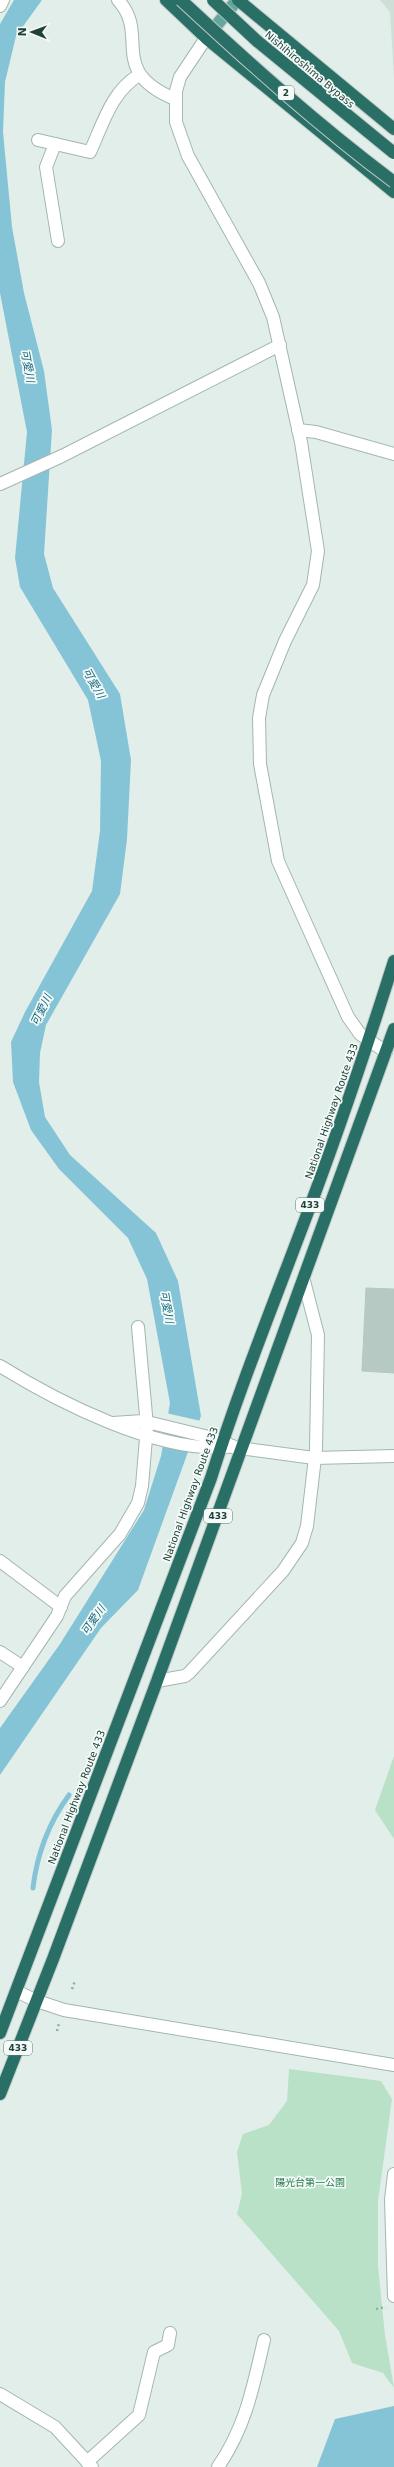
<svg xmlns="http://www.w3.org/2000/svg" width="394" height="2467" font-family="'DejaVu Sans','Noto Sans JP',sans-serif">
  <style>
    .built { fill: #d0ded8 }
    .green { fill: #b9e1c7 }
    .water { fill: #85c4d7 }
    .pier { fill: #e2eee9 }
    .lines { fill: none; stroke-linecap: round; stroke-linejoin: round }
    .stream { stroke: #85c4d7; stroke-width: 5 }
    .building { fill: #b7c9c3; stroke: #b4c8c1 }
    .minor-casing { stroke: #a4b6b1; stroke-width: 14 }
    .major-casing { stroke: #c1cac8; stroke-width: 14 }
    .highway-casing { stroke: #c1cac8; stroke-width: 14 }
    .path { stroke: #80b4a8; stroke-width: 2.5; stroke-dasharray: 2 3; stroke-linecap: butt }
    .minor { stroke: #fff; stroke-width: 12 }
    .major { stroke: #63a79b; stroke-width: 12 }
    .highway { stroke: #296f66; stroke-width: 12 }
    .highway-bridge-casing { stroke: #c1cac8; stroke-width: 14; stroke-linecap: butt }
    .highway-bridge { stroke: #296f66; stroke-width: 12 }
    .labels { text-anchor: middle; stroke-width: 3.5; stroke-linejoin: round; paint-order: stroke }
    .shield { fill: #f3faf7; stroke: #5f7873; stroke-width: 1 }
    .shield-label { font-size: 9px; font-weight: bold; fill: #20403a }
    .street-label { font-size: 10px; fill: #20403a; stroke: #f3faf7 }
    .park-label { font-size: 10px; fill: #277b4e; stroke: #f3faf7 }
    .water-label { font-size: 11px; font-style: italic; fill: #156782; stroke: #f3faf7 }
  </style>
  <rect width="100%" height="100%" fill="#e2eee9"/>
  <polygon class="built" points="380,0 394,0 394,79 390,12"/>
  <g class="green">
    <polygon points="394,1756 394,1839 375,1810"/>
    <polygon points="289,2069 381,2081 392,2099 378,2201 378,2266 385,2335 394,2388 383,2373 352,2363 339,2331 237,2214 242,2194 237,2152 243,2134 269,2125 287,2101"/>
  </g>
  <g class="water">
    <polygon points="14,0 42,0 16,36 5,82 3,132 12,227 24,293 44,371 52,430 44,554 53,588 120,694 131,760 127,839 120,894 46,1025 40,1053 39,1082 45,1117 70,1155 156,1233 178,1281 201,1416 138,1590 101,1628 0,1775 0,1728 60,1644 144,1510 161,1456 170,1403 147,1279 128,1238 59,1169 31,1130 13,1082 11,1042 25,1012 92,891 100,831 101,761 88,700 20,587 15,558 27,432 0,293 0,24"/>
    <polygon points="394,2406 394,2467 317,2467 335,2419"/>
  </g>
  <polygon class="pier" points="166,1413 201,1421 195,1439 163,1432"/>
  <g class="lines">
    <path class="stream" d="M33 1888C37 1853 48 1824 69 1795"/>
  </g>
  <polygon class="building" points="366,1288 394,1289 394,1373 362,1371"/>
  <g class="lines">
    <defs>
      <g id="minor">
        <path d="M118 0C151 36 106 70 175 99"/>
        <polyline points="0,6 3,0"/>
        <polyline points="206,38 180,77 176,91 176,122 188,156 259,283 273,317 301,442 318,551 313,585 285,641 263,695 259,718 260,764 278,861 348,1017 360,1034 386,1052"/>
        <path d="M38 140 90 152C103 124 111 92 139 75"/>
        <polyline points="55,144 46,167 58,241"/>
        <polyline points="298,430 316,432 394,454"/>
        <polyline points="0,484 62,456 280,345"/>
        <path d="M0 1366C58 1402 158 1453 227 1447"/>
        <polyline points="113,1423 143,1421 209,1437 233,1446"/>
        <polyline points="232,1447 314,1458 394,1456"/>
        <polyline points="0,1561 61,1607"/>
        <polyline points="0,1652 23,1667"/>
        <polyline points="157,1681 185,1676 189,1673 283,1571 302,1543 307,1526 316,1449 318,1335 304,1281"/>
        <polyline points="0,1701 57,1616 65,1596 120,1534 138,1503 142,1486 147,1426 138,1327"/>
        <polyline points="16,1991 37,2001 64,2010 394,2065"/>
        <polyline points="394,2174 391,2200 394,2296"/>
        <polyline points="0,2394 55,2427 92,2467"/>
        <polyline points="87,2462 139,2415 154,2352 168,2345 170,2333"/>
        <path d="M218 2467C246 2426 253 2387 264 2340"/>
      </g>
      <polyline id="major" points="207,37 237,0"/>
      <g id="highway">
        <polyline points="166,0 206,38 394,192"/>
        <polyline points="238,0 394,129"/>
        <path d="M0 2033 211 1478C237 1395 269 1315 300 1233 334 1144 365 1053 394 961"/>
        <polyline points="0,2094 53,1959 157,1681 394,1029"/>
      </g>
    </defs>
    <use href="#minor" class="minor-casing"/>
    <use href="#major" class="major-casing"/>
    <use href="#highway" class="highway-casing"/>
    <g class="path">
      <polyline points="72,1989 75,1981"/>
      <polyline points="57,2031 59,2023"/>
      <polyline points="376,2309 386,2307"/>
    </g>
    <use href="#minor" class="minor"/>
    <use href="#major" class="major"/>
    <use href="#highway" class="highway"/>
    <defs>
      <g id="highway-bridge">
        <path d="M181 0C249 63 319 126 394 182"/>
        <polyline points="213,0 257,41 394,153"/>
      </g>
    </defs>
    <use href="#highway-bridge" class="highway-bridge-casing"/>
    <use href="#highway-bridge" class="highway-bridge"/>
  </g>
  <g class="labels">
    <g class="shield">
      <rect x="278" y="86" width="16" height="14" rx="3"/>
      <rect x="296" y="1198" width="28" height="14" rx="3"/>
      <rect x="204" y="1509" width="28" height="14" rx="3"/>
      <rect x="4" y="2041" width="28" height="14" rx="3"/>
    </g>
    <g class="shield-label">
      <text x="286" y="96">2</text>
      <text x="310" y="1208">433</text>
      <text x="218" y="1519">433</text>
      <text x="18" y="2051">433</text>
    </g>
    <g class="street-label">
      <text transform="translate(310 69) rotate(40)" y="4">Nishihiroshima Bypass</text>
      <text transform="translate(331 1111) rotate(-71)" y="4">National Highway Route 433</text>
      <text transform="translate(190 1494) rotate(-70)" y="4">National Highway Route 433</text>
      <text transform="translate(76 1797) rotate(-69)" y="4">National Highway Route 433</text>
    </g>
    <g class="park-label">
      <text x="310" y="2186">陽光台第一公園</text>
    </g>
    <g class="water-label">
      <text transform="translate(28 366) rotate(79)" y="4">可愛川</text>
      <text transform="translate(94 683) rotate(61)" y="4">可愛川</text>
      <text transform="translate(41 1010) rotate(-64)" y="4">可愛川</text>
      <text transform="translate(167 1307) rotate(80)" y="4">可愛川</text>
      <text transform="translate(93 1620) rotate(-55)" y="4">可愛川</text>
    </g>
  </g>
  <g transform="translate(32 32) rotate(271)" stroke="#f3faf7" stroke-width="3" paint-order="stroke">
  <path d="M0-3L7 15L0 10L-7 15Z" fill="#20403a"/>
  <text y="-6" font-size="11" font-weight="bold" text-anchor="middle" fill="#20403a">N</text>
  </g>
</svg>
